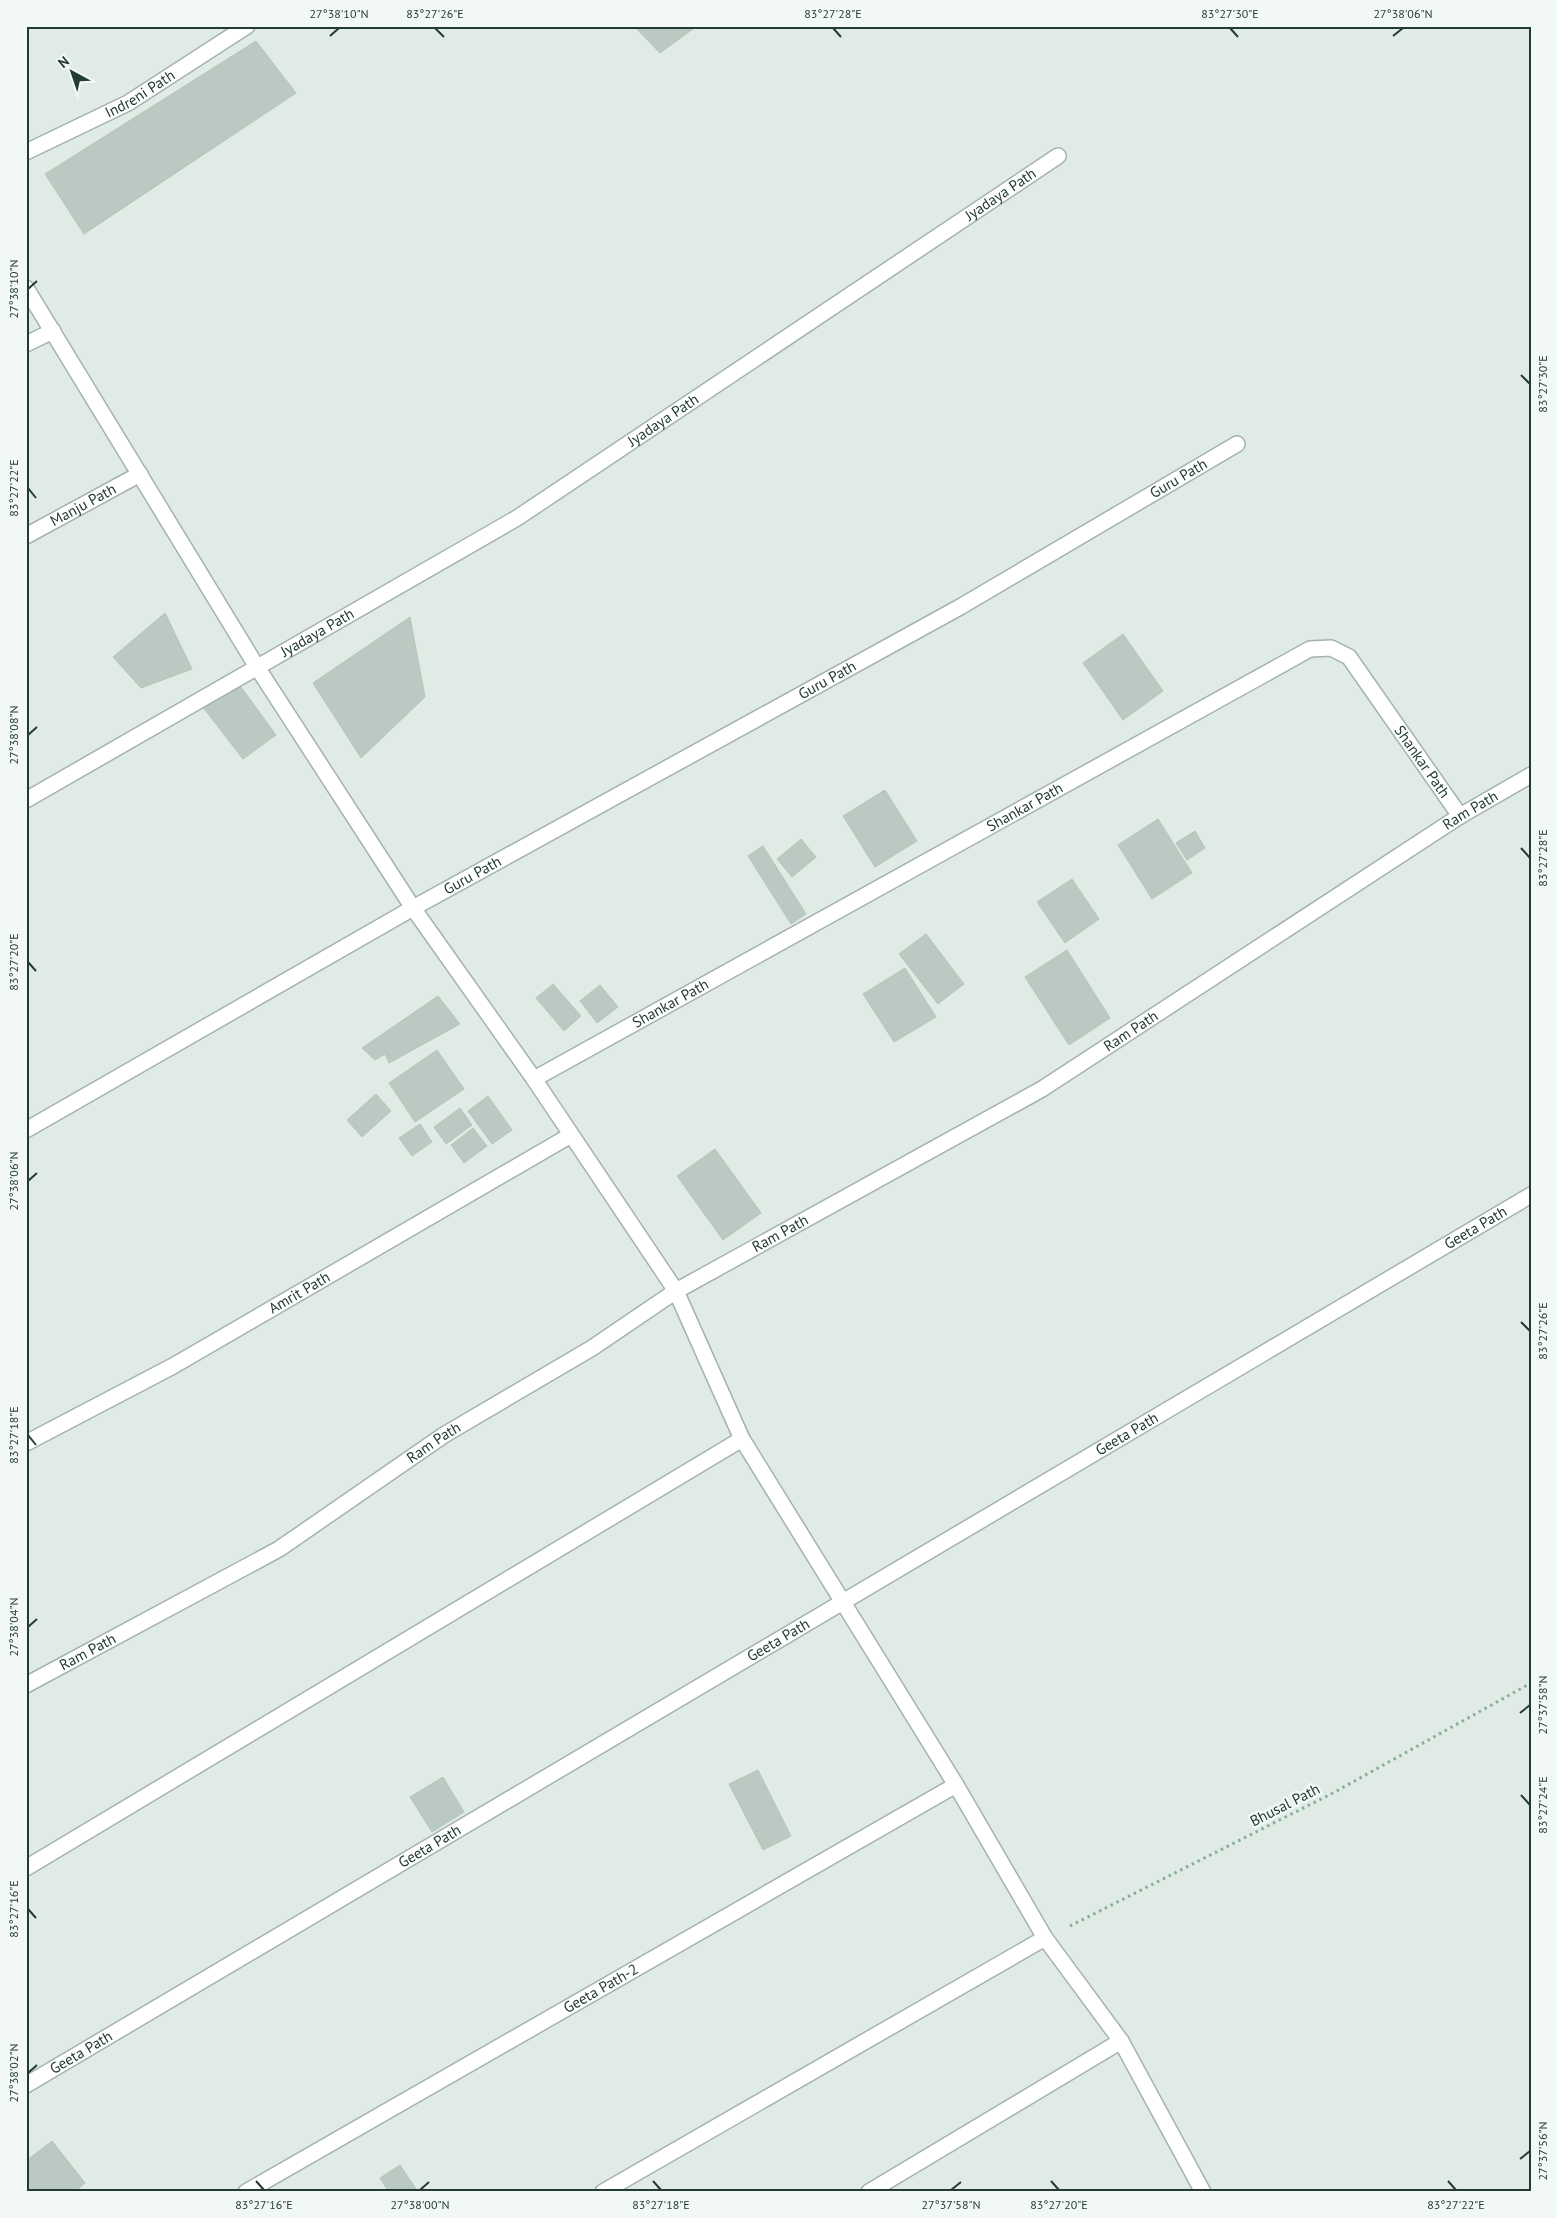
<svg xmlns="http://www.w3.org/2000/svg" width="1557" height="2218" font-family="'PT Sans',sans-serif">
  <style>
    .building { fill: #bac9c1; stroke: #b4c5bc }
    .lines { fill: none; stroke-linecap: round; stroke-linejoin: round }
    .street-casing { stroke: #a4b3ac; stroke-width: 18 }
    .path { stroke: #83ae9c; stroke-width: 3; stroke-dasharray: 2.5 4; stroke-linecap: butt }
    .street { stroke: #fff; stroke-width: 15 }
    .ticks { fill: none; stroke: #223c32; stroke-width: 2 }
    .labels { text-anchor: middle; stroke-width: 5; stroke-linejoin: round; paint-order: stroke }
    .street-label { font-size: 15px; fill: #223c32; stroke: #f2f8f4 }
    .neatline { fill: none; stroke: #223c32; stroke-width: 2 }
    .ticks-label { font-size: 12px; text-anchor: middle; fill: #223c32 }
  </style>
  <rect width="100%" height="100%" fill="#e1ebe6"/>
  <g class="building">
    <polygon points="634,26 697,26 660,53"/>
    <polygon points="256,41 296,93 84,234 45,174"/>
    <polygon points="165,613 192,669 141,688 113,657"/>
    <polygon points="410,617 425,697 361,758 313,683"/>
    <polygon points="1123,634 1163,691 1123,720 1083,663"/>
    <polygon points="238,683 276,735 243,759 202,706"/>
    <polygon points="885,790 917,841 875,867 843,816"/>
    <polygon points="1158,819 1192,873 1152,899 1118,845"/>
    <polygon points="1195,831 1205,848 1187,860 1176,843"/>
    <polygon points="801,839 816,857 792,877 777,859"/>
    <polygon points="763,846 806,914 791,924 748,856"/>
    <polygon points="1072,879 1099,919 1065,943 1037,902"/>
    <polygon points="926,934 964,984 938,1004 899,954"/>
    <polygon points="1067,950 1110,1018 1069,1045 1025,977"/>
    <polygon points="905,968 936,1017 894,1042 863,994"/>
    <polygon points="553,984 581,1016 564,1031 536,998"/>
    <polygon points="600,985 618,1007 597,1023 580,1001"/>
    <polygon points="438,996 460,1024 389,1063 385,1054 375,1060 362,1048"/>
    <polygon points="437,1050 464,1089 415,1122 389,1083"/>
    <polygon points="376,1094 391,1111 362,1137 347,1120"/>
    <polygon points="488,1096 512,1130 492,1144 468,1111"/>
    <polygon points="460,1108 472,1125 446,1144 434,1127"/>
    <polygon points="420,1124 432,1142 412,1156 399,1138"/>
    <polygon points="473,1128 487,1146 464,1163 451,1145"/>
    <polygon points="715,1149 761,1213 723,1240 677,1176"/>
    <polygon points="758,1770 791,1836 763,1850 729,1784"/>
    <polygon points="443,1777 464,1812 432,1832 410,1797"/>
    <polygon points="52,2141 85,2183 74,2192 32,2192 26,2185 26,2161"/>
    <polygon points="400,2165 418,2192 389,2192 380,2178"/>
  </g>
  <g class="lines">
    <defs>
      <g id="street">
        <path id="s1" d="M26 152 128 103 247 26"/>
        <polyline points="26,288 257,667 413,908 534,1079 676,1291 742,1439 956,1785 1045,1938 1121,2041 1203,2192"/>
        <polyline points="26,344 53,331"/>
        <path id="s2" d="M26 536 140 474"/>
        <path id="s3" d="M26 800 517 518 1058 156"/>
        <path id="s4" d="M534 1079 1310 649 1331 648 1349 657 1460 816"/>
        <path id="s5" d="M26 1130 413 908 960 607 1237 444"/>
        <path id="s6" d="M26 1443 173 1366 571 1135"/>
        <path id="s7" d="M26 1685 279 1549 444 1435 592 1348 676 1291 1042 1089 1460 816 1531 775"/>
        <polyline points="26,1868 742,1439"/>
        <path id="s8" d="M26 2085 1531 1195"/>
        <path id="s9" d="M246 2192 956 1785"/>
        <polyline points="603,2192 1045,1938"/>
        <polyline points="869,2192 1121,2041"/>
      </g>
    </defs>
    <use href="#street" class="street-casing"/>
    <polyline class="path" points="1070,1926 1333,1793 1531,1683"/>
    <use href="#street" class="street"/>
  </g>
  <path class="ticks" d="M435 28 444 37M833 28 841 37M1230 28 1238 37M330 36 339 28M1393 36 1403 28M28 289 37 281M1521 375 1530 384M28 488 36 498M28 735 37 727M1521 848 1530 858M28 962 36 971M28 1181 37 1173M1521 1322 1530 1331M28 1435 36 1445M28 1627 37 1619M1520 1713 1530 1705M1521 1795 1530 1805M28 1909 36 1918M28 2073 37 2065M1520 2159 1530 2151M256 2181 264 2190M653 2181 661 2190M1051 2181 1059 2190M1448 2181 1456 2190M420 2190 429 2182M951 2190 961 2182"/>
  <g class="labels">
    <g class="street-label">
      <text dy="5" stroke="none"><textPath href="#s1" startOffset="128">Indreni Path</textPath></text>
      <text dy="5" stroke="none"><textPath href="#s3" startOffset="1148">Jyadaya Path</textPath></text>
      <text dy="5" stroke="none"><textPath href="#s3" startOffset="742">Jyadaya Path</textPath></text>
      <text dy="5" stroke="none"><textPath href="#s5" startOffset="1324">Guru Path</textPath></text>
      <text dy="5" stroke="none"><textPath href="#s2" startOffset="65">Manju Path</textPath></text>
      <text dy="5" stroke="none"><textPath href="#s3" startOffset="336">Jyadaya Path</textPath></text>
      <text dy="5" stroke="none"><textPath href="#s5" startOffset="919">Guru Path</textPath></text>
      <text dy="5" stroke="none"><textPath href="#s4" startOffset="1056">Shankar Path</textPath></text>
      <text dy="5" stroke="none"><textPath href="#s4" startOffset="561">Shankar Path</textPath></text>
      <text dy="5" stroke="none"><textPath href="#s7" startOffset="1690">Ram Path</textPath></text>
      <text dy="5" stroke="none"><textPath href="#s5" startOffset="514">Guru Path</textPath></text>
      <text dy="5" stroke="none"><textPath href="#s4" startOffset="156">Shankar Path</textPath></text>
      <text dy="5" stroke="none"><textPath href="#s7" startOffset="1285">Ram Path</textPath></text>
      <text dy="5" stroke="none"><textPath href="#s8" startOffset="1684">Geeta Path</textPath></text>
      <text dy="5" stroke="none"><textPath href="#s7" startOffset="880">Ram Path</textPath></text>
      <text dy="5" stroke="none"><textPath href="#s6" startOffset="312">Amrit Path</textPath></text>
      <text dy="5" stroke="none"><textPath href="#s8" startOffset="1279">Geeta Path</textPath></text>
      <text dy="5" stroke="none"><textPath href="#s7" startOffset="475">Ram Path</textPath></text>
      <text dy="5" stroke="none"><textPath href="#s8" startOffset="874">Geeta Path</textPath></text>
      <text dy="5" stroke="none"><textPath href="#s7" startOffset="70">Ram Path</textPath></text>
      <text transform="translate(1285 1805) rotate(-27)" y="5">Bhusal Path</text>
      <text dy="5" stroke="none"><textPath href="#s8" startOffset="469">Geeta Path</textPath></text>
      <text dy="5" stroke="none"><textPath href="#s9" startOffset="409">Geeta Path-2</textPath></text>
      <text dy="5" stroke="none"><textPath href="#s8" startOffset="64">Geeta Path</textPath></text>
    </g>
  </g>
  <rect width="1557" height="2218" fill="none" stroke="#f2f8f4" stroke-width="55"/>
  <g transform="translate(72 72) rotate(320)" stroke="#f2f8f4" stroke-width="4" paint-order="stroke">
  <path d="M0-4L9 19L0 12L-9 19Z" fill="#223c32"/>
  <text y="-8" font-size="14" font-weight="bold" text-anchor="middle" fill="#223c32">N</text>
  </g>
  <rect x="28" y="28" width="1502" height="2162" class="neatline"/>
  <g class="ticks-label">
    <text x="339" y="18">27°38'10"N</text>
    <text x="435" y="18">83°27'26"E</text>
    <text x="833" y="18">83°27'28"E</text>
    <text x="1230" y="18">83°27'30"E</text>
    <text x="1403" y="18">27°38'06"N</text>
    <text transform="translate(14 289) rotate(-90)" y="4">27°38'10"N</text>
    <text transform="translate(1543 384) rotate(-90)" y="4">83°27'30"E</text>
    <text transform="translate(14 488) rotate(-90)" y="4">83°27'22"E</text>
    <text transform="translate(14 735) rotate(-90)" y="4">27°38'08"N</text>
    <text transform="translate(1543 858) rotate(-90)" y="4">83°27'28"E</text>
    <text transform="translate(14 962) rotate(-90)" y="4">83°27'20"E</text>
    <text transform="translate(14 1181) rotate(-90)" y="4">27°38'06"N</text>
    <text transform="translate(1543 1331) rotate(-90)" y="4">83°27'26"E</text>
    <text transform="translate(14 1435) rotate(-90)" y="4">83°27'18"E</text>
    <text transform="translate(14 1627) rotate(-90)" y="4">27°38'04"N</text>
    <text transform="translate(1543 1705) rotate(-90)" y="4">27°37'58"N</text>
    <text transform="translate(1543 1805) rotate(-90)" y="4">83°27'24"E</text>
    <text transform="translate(14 1909) rotate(-90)" y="4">83°27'16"E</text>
    <text transform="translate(14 2073) rotate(-90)" y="4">27°38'02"N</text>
    <text transform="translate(1543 2151) rotate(-90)" y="4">27°37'56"N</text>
    <text x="264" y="2209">83°27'16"E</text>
    <text x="420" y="2209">27°38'00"N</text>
    <text x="661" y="2209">83°27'18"E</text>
    <text x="951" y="2209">27°37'58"N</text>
    <text x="1059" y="2209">83°27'20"E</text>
    <text x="1456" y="2209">83°27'22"E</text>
  </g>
</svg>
